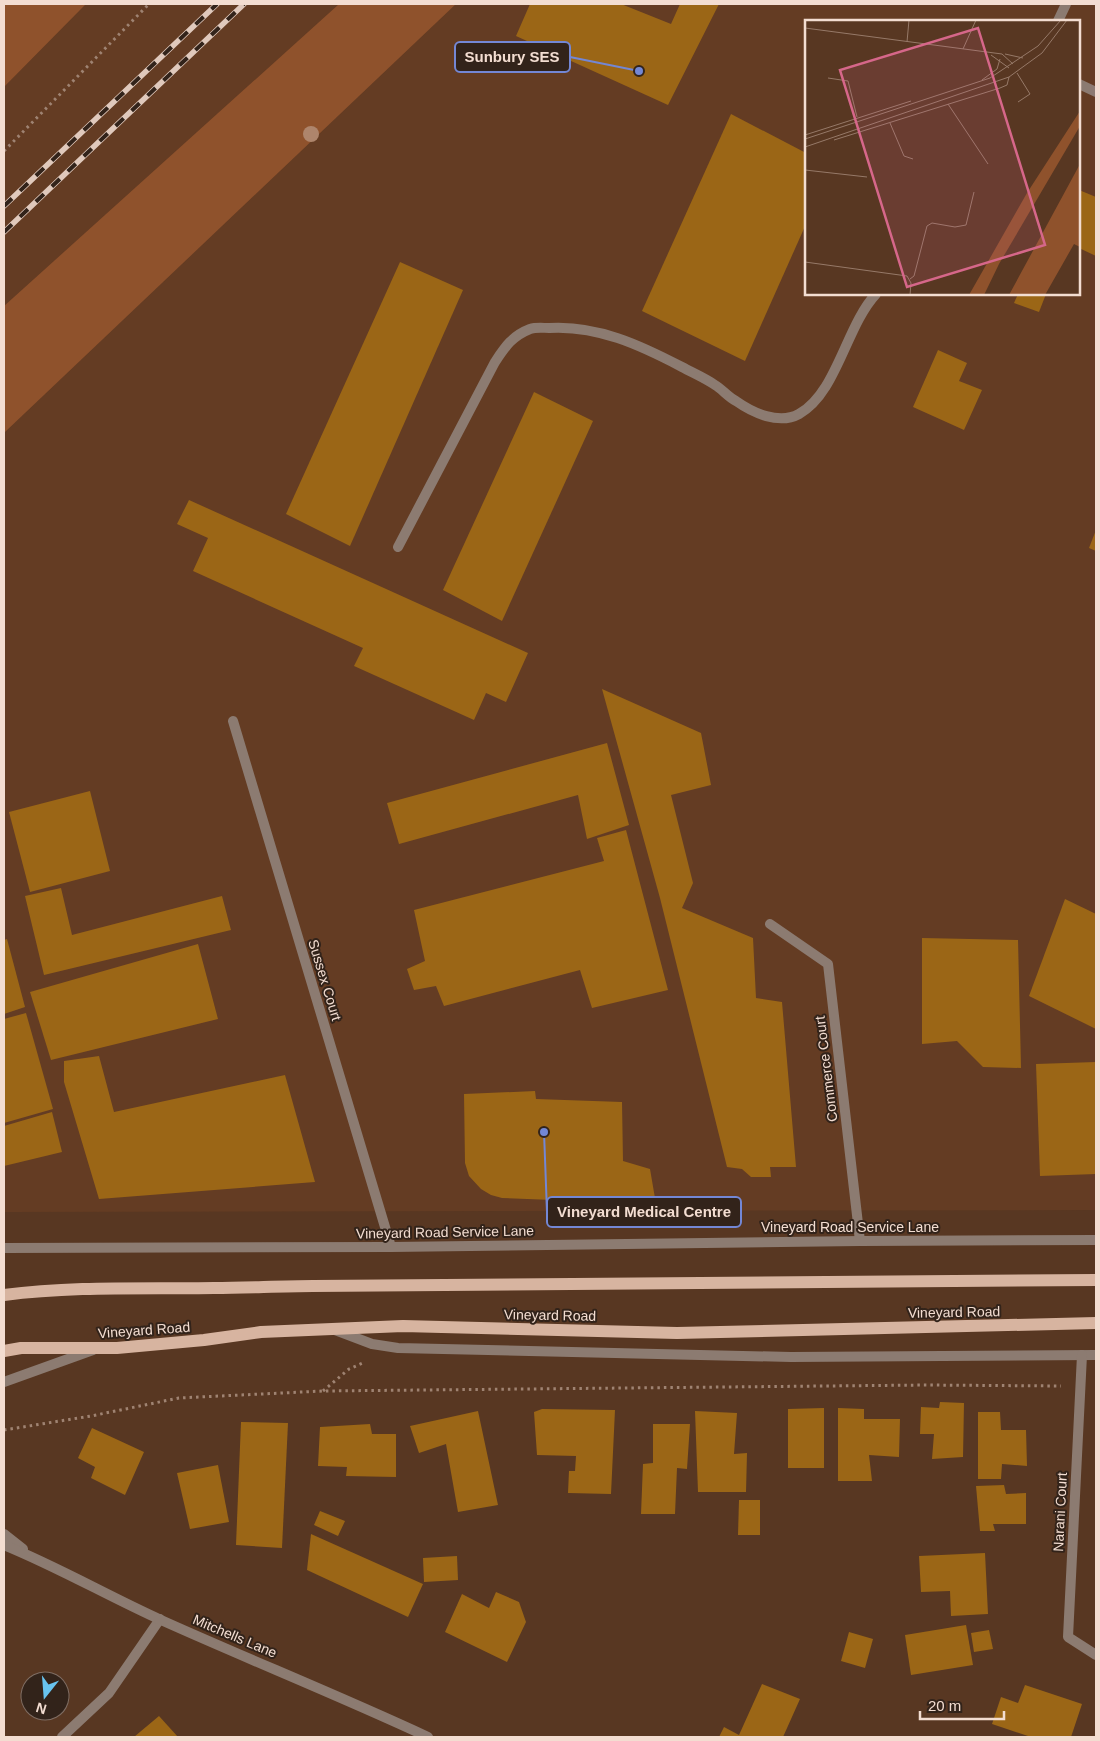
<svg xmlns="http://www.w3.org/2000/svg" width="1100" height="1741" font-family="Arial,sans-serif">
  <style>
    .built { fill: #643c23; fill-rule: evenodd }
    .green { fill: #8f522c }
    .building { fill: #9b6616 }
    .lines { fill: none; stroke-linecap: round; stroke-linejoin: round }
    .path { stroke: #9f8372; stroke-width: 3; stroke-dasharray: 2.5 4; stroke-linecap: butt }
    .service { stroke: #8c7b71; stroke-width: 10 }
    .minor { stroke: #8c7b71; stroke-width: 10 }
    .tertiary { stroke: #8c7b71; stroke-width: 10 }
    .primary { stroke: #d7b4a0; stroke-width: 12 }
    .rail-casing { stroke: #e0c9bc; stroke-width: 5.5 }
    .rail { stroke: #32231a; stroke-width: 4; stroke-dasharray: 11; stroke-linecap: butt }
    .tree { fill: #ae856c }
    .labels { text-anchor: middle; stroke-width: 4; stroke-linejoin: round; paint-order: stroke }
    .street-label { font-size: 14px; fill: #f3ddd1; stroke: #32231a }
    .inset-road { fill: none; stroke: #967968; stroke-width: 1 }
    .view { fill: #d6678a; fill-opacity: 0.15; stroke: #d6678a; stroke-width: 2.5 }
    .inset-edge { fill: none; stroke: #f3ddd1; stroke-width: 2.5 }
    .leader { fill: none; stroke: #7387d5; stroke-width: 2 }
    .callout-dot { fill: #7387d5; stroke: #32231a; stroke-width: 2 }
    .callout { fill: #32231a; stroke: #7387d5; stroke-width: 2 }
    .callout-label { font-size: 15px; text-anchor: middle; font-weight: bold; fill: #f3ddd1 }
  </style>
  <rect width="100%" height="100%" fill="#583722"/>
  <g class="built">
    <polygon points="86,4 339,4 4,306 4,87"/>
    <path d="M456 4H1096V1210L4 1212V433ZM806 21H1079V294H806Z"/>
  </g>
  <g class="green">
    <polygon points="4,4 86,4 4,87"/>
    <polygon points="339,4 456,4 4,433 4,306"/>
  </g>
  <g class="building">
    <polygon points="530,4 621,4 671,24 680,4 719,4 668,105 516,36"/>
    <polygon points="731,114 806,153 806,224 745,361 642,311"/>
    <polygon points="1079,190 1096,197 1096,256 1079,248"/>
    <polygon points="400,262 463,290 350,546 286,514"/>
    <polygon points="1018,294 1046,294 1039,312 1014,303"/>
    <polygon points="938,350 967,363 959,381 982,390 964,430 913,407"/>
    <polygon points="534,392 593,421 502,621 443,590"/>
    <polygon points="189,500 528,653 506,702 486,693 474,720 354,666 363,648 193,571 208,538 177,524"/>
    <polygon points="1096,530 1096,551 1089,548"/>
    <polygon points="602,689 701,733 711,785 671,795 693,883 682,908 753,938 756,998 782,1002 796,1167 770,1167 771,1177 751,1177 742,1169 727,1167 660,898"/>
    <polygon points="607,743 629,825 587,839 578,795 399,844 387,803"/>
    <polygon points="90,791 110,871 30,892 9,812"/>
    <polygon points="626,830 668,990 592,1008 580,970 444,1006 436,986 414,990 407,969 425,961 414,910 604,861 597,838"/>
    <polygon points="61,888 72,935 222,896 231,930 44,975 25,896"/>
    <polygon points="1065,899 1096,914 1096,1029 1029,996"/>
    <polygon points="922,938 1018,940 1021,1068 983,1067 957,1041 922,1044"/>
    <polygon points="7,939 25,1007 4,1014 4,940"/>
    <polygon points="198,944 218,1019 51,1060 30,992"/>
    <polygon points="26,1013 53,1109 4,1123 4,1019"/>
    <polygon points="99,1056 114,1112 285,1075 315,1182 99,1199 64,1082 64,1061"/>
    <polygon points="1096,1062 1096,1174 1040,1176 1036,1064"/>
    <polygon points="535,1091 536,1099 622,1102 623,1161 650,1169 656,1204 502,1198 491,1195 481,1189 469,1176 465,1163 464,1094"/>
    <polygon points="52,1112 62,1152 4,1166 4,1126"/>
    <polygon points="940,1402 964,1403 963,1457 932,1459 934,1434 920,1434 921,1407 939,1408"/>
    <polygon points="824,1408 824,1468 788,1468 788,1409"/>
    <polygon points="838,1408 864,1409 864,1419 900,1419 899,1457 869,1455 872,1481 838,1481"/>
    <polygon points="542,1409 615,1410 611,1494 568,1493 569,1471 575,1471 576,1456 537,1455 534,1412"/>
    <polygon points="478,1411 498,1505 458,1512 446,1444 419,1453 410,1426"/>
    <polygon points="695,1411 737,1413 734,1454 747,1453 746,1492 698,1492"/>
    <polygon points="978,1412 1000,1412 1001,1430 1026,1430 1027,1466 1002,1464 1001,1479 978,1479"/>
    <polygon points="241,1422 288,1423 282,1548 236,1545"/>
    <polygon points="370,1424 372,1434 396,1434 396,1477 346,1476 347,1467 318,1466 320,1427"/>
    <polygon points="653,1424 690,1424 687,1469 677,1468 675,1514 641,1514 643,1464 653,1463"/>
    <polygon points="92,1428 144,1452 125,1495 91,1478 95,1467 78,1458"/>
    <polygon points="218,1465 229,1522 190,1529 177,1473"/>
    <polygon points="1004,1485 1006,1494 1026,1493 1026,1524 993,1524 995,1531 980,1531 976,1486"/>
    <polygon points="739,1500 760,1500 760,1535 738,1535"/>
    <polygon points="320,1511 345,1521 338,1536 314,1525"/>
    <polygon points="311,1534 423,1584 408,1617 307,1570"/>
    <polygon points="985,1553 988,1614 951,1616 950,1591 921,1592 919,1556"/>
    <polygon points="457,1556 458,1580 424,1582 423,1558"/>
    <polygon points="496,1592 519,1602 526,1622 507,1662 445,1632 462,1594 489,1608"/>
    <polygon points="966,1625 973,1665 911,1675 905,1635"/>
    <polygon points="989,1630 993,1649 974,1652 971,1633"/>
    <polygon points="849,1632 873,1639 865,1668 841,1661"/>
    <polygon points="762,1684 800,1699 783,1737 719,1737 724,1727 739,1735"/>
    <polygon points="1025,1685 1082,1704 1071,1737 1031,1737 992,1724 1001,1697 1018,1703"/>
    <polygon points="159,1716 178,1737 134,1737"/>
  </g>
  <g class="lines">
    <g class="path">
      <polyline points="4,151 149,4"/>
      <polyline points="323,1391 349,1369 365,1362"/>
      <polyline points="4,1430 91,1416 179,1398 323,1391 926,1385 1061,1386"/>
    </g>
    <path class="service" d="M398 547 495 362C505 347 512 336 530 329 536 327 543 328 549 328 597 325 640 345 682 367 693 373 705 378 715 385 722 389 728 397 736 401 753 413 779 425 799 414 837 393 846 326 876 294"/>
    <g class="minor">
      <polyline points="1058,21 1066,4"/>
      <polyline points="1079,84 1096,92"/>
      <polyline points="233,721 391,1247"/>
      <polyline points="770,924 828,964 860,1241"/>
      <polyline points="4,1248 391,1247 860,1241 1096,1240"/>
      <polyline points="335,1330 372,1344 398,1348 791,1357 1096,1355"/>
      <polyline points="1082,1355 1068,1637 1096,1655"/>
      <polyline points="62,1737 109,1693 160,1619"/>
    </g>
    <g class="tertiary">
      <polyline points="4,1382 93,1350"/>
      <polyline points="4,1534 23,1549"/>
      <path d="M4 1545C58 1567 108 1596 161 1620 250 1660 340 1696 428 1737"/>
    </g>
    <g class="primary">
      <path d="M4 1295C74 1286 143 1289 214 1288 247 1288 280 1286 313 1286L1096 1280"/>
      <polyline points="4,1351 21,1348 117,1348 204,1340 261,1332 403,1326 677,1333 1096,1323"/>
    </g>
    <defs>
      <g id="rail">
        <polyline points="4,206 217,4"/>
        <polyline points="4,232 244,4"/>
      </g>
    </defs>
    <use href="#rail" class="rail-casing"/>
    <use href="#rail" class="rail"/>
  </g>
  <circle class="tree" cx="311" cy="134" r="8"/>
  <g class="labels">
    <g class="street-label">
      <text transform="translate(325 980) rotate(73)" y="5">Sussex Court</text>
      <text transform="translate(826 1069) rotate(-97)" y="5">Commerce Court</text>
      <text x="850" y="1232">Vineyard Road Service Lane</text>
      <text transform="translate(445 1232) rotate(-1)" y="5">Vineyard Road Service Lane</text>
      <text transform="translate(954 1312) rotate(-1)" y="5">Vineyard Road</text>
      <text transform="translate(550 1315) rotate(1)" y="5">Vineyard Road</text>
      <text transform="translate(144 1330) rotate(-4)" y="5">Vineyard Road</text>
      <text transform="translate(1060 1512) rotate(-87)" y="5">Narani Court</text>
      <text transform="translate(235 1636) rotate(23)" y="5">Mitchells Lane</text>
    </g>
  </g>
  <g transform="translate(805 20)">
    <rect width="275" height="275" fill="#583722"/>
    <path d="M275 91V106L194 244 179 275H164L222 173ZM275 144V227L269 224 240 275H204Z" fill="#8f522c"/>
    <path class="inset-road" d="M0 8 197 34 208 44M102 22 104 0M158 29 171 0M200 34 218 38M186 35 204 48M212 53 225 74 213 82M23 58 43 61 52 97M177 60 192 49 195 39M143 84 183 144M85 103 99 136 108 139M0 115 106 81M0 119 185 58 233 26 256 0M29 120 195 68 202 65 204 57M0 127 204 57 237 33 262 0M0 150 62 157M0 242 102 256 106 263 105 275M105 259 109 256 122 206 127 203 150 207 161 205 169 172"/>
    <path class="view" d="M173 8 240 225 102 267 35 50Z"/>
    <rect width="275" height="275" class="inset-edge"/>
  </g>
  <path class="leader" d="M639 71L570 57M544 1132L547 1212"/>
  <g class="callout-dot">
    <circle cx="639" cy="71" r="5"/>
    <circle cx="544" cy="1132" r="5"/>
  </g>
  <g class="callout">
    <rect x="455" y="42" width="115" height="30" rx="5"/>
    <rect x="547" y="1197" width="194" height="30" rx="5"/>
  </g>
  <g class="callout-label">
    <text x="512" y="62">Sunbury SES</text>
    <text x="644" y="1217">Vineyard Medical Centre</text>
  </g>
  <rect width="1100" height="1741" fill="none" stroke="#f3ddd1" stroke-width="10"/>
  <g transform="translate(45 1696) rotate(197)"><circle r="24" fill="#32231a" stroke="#7f6d63"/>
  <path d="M0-4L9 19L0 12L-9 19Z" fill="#68c4f0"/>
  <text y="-8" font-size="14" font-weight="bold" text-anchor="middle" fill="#f3ddd1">N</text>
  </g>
  <path d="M920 1711v8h84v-8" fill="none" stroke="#f3ddd1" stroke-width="2.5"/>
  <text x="928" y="1711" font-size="15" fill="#f3ddd1" stroke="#32231a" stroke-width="4" paint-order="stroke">20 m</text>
</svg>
